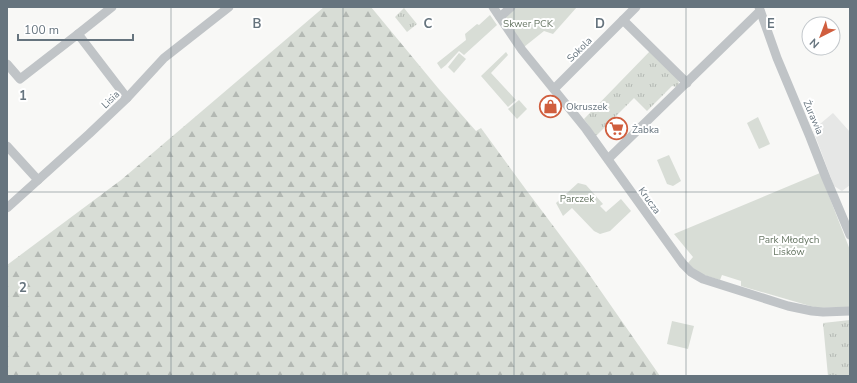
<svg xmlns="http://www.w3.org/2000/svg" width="857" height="383" font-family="'Nunito Sans',sans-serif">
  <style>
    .built { fill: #e6e7e6 }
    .grass { fill: url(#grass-tufts) }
    .forest { fill: url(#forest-firs) }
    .park { fill: #d8ddd6 }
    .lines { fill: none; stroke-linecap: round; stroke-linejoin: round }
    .street { stroke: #c0c4c7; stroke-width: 9 }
    .grid { fill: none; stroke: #66747e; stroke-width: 1; stroke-opacity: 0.55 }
    .labels { text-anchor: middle; stroke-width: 4; stroke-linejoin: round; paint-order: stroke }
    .park-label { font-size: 10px; fill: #687765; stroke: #fff }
    .street-label { font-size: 10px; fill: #66747e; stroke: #fff }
    .poi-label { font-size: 10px; fill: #66747e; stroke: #fff; text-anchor: start }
    .grid-label { font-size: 13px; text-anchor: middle; font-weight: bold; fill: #66747e; stroke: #fff; stroke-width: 4; stroke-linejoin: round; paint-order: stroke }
  </style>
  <defs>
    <pattern id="grass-tufts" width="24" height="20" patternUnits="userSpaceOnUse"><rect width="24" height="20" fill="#d8ddd6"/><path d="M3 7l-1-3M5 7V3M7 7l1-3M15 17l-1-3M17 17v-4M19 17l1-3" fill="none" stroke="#b3b8b3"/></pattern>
    <pattern id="forest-firs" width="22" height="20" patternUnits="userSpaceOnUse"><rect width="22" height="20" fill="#d8ddd6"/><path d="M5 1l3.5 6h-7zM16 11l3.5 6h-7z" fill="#b3b8b3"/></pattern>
  </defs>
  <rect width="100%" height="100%" fill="#f8f8f6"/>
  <polygon class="built" points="833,113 850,132 850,185 842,191 834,186 813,130"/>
  <g class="grass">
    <polygon points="404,8 417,24 407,32 395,17"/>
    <polygon points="651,50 678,78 679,84 677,87 672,86 647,111 634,98 596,136 584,119"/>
    <polygon points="850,320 850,376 828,376 823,323"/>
  </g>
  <polygon class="forest" points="324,7 371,7 438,88 476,131 481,128 527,191 584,267 660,376 7,376 7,265 121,180"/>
  <g class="park">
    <polygon points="516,7 577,7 553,34 544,31 524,47 505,17"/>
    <polygon points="490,15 497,25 464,55 459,51 446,65 441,69 437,63 466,40 465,34 477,24 479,25"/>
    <polygon points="506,52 508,55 491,73 516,100 508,107 481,76"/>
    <polygon points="459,53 466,59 454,73 448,67"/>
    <polygon points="519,100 527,109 517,119 508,109"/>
    <polygon points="758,117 770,144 759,149 747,123"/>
    <polygon points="669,155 681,181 673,186 667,184 657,160"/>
    <polygon points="820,173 850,250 850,307 817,308 741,286 741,281 722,275 720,280 698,273 688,263 693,257 674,234"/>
    <polygon points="578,183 586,185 603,204 600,206 606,212 621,199 631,211 610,231 600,234 594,231 572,208 563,216 556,203"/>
    <polygon points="672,321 694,326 688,349 667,344"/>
  </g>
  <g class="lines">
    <g class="street">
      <polyline points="493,7 522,50 586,129 683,264 691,272 703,279 788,306 812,311 823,312 850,311"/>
      <polyline points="759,7 777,58 810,137 826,178 850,235"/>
      <polyline points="500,17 511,7"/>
      <polyline points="623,20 687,83"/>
      <polyline points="78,34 112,7"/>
      <polyline points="7,64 20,79 78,34 127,98"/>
      <polyline points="554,89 636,7"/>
      <polyline points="7,146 38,180"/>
      <polyline points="608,159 760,11"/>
      <polyline points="7,208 89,134 127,98 164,58 229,7"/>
    </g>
  </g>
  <path class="grid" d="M171 7V376M343 7V376M514 7V376M686 7V376M7 192H850"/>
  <defs>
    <symbol id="shop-ring" viewBox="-11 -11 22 22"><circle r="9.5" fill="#fff" stroke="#d05e3e" stroke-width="1.5"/><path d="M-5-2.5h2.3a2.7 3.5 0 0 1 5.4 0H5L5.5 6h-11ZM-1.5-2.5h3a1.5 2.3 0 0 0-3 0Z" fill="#d05e3e"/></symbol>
    <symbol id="supermarket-ring" viewBox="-11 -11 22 22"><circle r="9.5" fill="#fff" stroke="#d05e3e" stroke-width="1.5"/><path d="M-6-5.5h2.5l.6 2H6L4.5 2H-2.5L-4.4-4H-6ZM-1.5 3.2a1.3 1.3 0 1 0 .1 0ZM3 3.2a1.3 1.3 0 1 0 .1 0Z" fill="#d05e3e"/></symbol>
  </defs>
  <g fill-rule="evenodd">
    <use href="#shop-ring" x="538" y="94" width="25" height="25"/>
    <use href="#supermarket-ring" x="604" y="116" width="25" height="25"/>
  </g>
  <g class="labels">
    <g class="park-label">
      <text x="528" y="27">Skwer PCK</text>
      <text x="577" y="202">Parczek</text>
      <text x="789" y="243">Park Młodych<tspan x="789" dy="12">Lisków</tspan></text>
    </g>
    <g class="street-label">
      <text transform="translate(579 49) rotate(-45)" y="4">Sokola</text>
      <text transform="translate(110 99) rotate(-44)" y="4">Lisia</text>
      <text transform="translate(814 117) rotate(67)" y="4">Żurawia</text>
      <text transform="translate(650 200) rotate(54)" y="4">Krucza</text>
    </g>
    <g class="poi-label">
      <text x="566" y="110">Okruszek</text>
      <text x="632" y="133">Żabka</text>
    </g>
  </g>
  <g class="grid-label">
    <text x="257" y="28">B</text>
    <text x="428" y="28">C</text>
    <text x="600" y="28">D</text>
    <text x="771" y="28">E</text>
    <text x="23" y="100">1</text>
    <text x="23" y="292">2</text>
  </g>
  <rect width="857" height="383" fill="none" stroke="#66747e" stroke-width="16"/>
  <g transform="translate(821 36) rotate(222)"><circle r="19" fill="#ffffff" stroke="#c2c7cb"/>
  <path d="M0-3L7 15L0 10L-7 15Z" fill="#d05e3e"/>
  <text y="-6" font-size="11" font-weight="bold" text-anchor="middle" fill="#66747e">N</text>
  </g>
  <path d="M18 34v6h115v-6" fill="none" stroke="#66747e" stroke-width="2"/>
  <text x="24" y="34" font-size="12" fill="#66747e" stroke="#ffffff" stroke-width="3" paint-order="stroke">100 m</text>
</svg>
